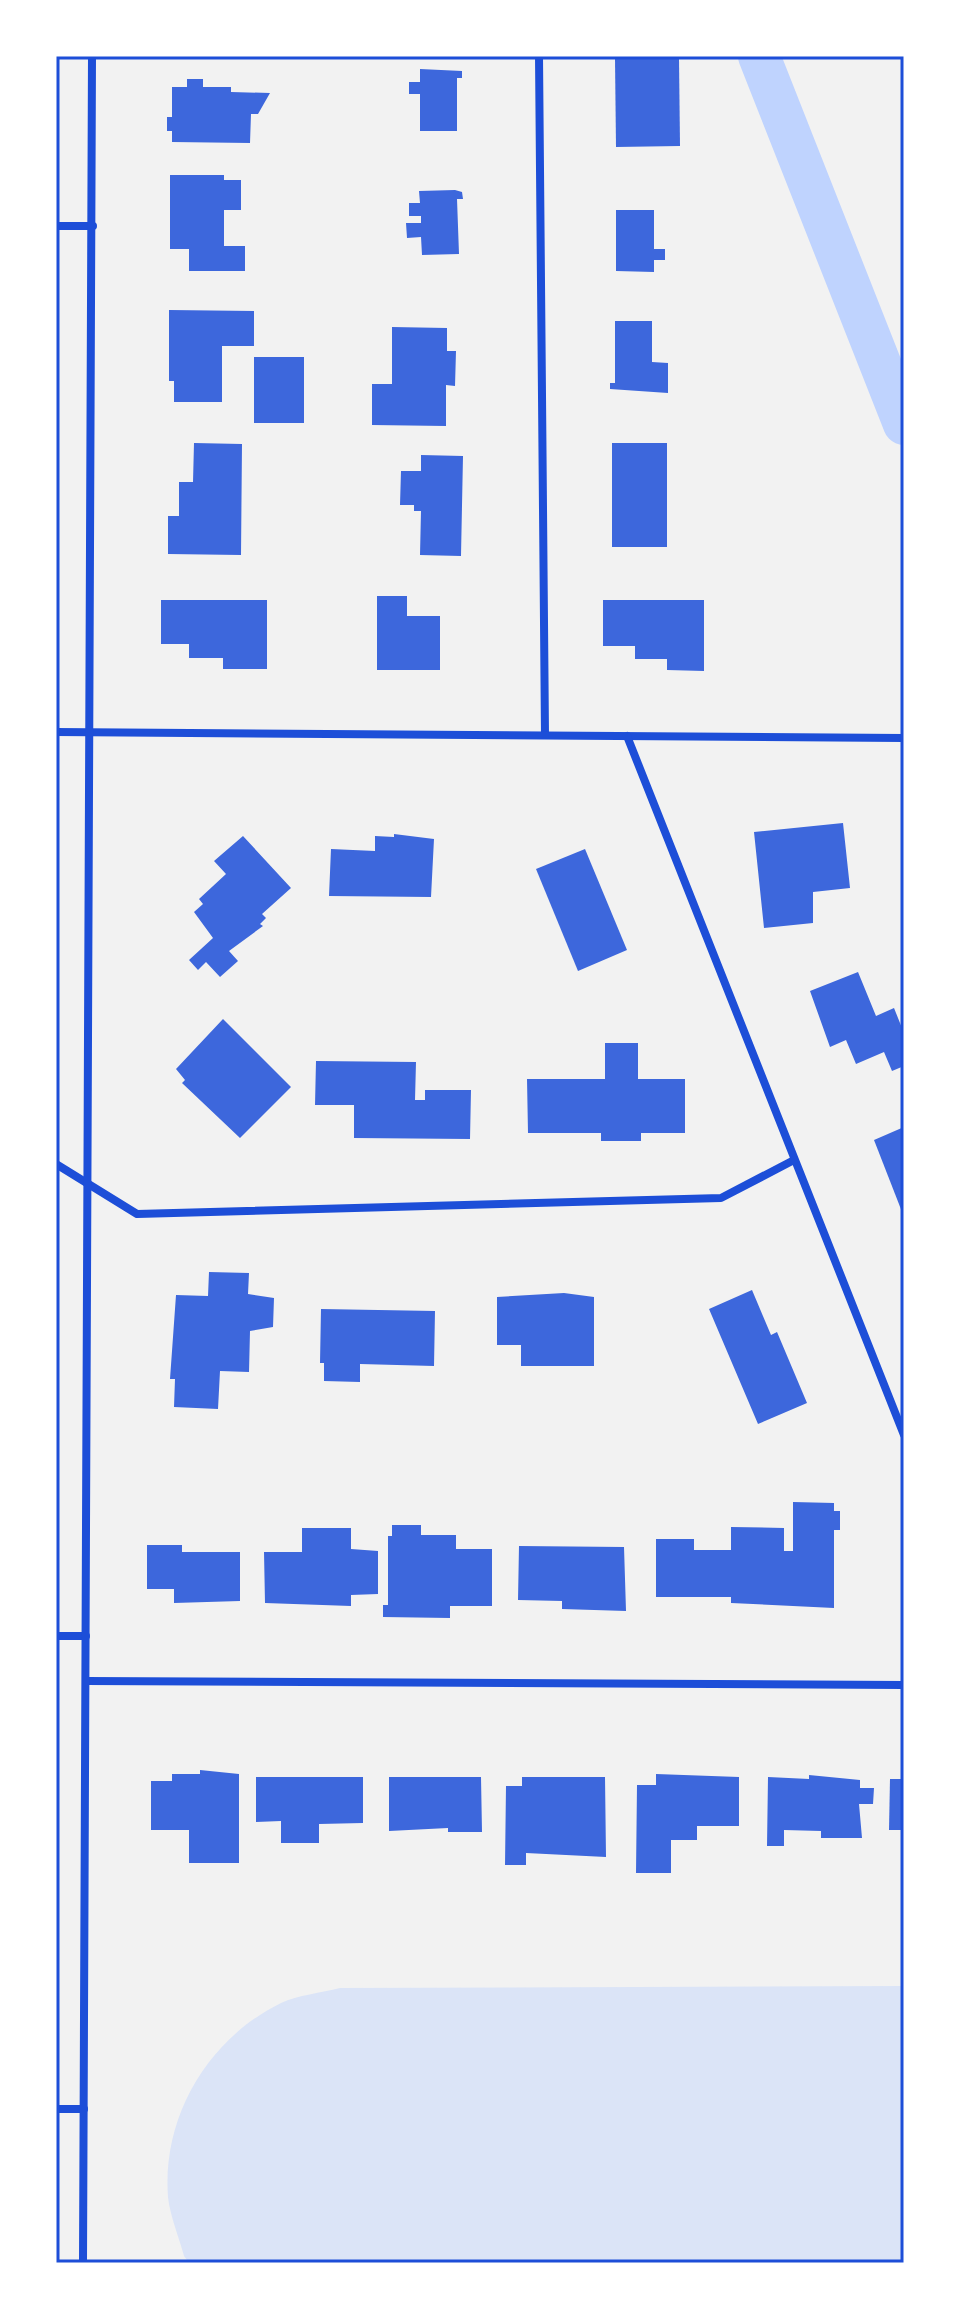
<svg xmlns="http://www.w3.org/2000/svg" width="960" height="2319" font-family="Figtree,sans-serif">
  <style>
    .green { fill: #dbe4f7 }
    .lines { fill: none; stroke-linecap: round; stroke-linejoin: round }
    .canal { stroke: #bfd3fe; stroke-width: 42 }
    .building { fill: #3d67dc }
    .minor { stroke: #1d4ed8; stroke-width: 8 }
    .neatline { fill: none; stroke: #1d4ed8; stroke-width: 3 }
  </style>
  <rect width="100%" height="100%" fill="#f2f2f2"/>
  <path class="green" d="M904 1986V2263H189L184 2256C179 2237 170 2216 168 2197 162 2116 208 2039 281 2003 298 1995 321 1993 340 1988Z"/>
  <g class="lines">
    <polyline class="canal" points="759,56 904,424"/>
  </g>
  <g class="building">
    <polygon points="615,59 679,59 680,146 616,147"/>
    <polygon points="420,69 462,71 462,78 457,78 457,131 420,131 420,94 409,94 409,82 420,82"/>
    <polygon points="187,79 203,79 203,87 231,87 231,92 270,93 258,114 251,114 250,143 172,142 172,131 167,131 167,117 172,117 172,87 187,87"/>
    <polygon points="170,175 224,175 224,180 241,180 241,210 224,210 224,246 245,246 245,271 189,271 189,249 170,249"/>
    <polygon points="455,190 462,192 463,199 457,199 459,254 422,255 421,237 407,238 406,223 421,223 421,216 409,216 409,203 420,203 419,191"/>
    <polygon points="616,210 654,210 654,249 665,249 665,260 654,260 654,272 616,271"/>
    <polygon points="169,310 254,311 254,346 222,346 222,402 174,402 174,381 169,381"/>
    <polygon points="615,321 652,321 652,362 668,363 668,393 610,389 610,383 615,383"/>
    <polygon points="392,327 447,328 447,351 456,351 455,386 446,385 446,426 372,425 372,384 392,384"/>
    <rect x="254" y="357" width="50" height="66"/>
    <polygon points="194,443 242,444 241,555 168,554 168,516 179,516 179,482 193,482"/>
    <rect x="612" y="443" width="55" height="104"/>
    <polygon points="421,455 463,456 461,556 420,555 421,511 414,511 414,505 400,505 401,471 421,471"/>
    <polygon points="377,596 407,596 407,616 440,616 440,670 377,670"/>
    <polygon points="161,600 267,600 267,669 223,669 223,658 189,658 189,644 161,644"/>
    <polygon points="603,600 704,600 704,671 667,670 667,659 635,659 635,646 603,646"/>
    <polygon points="843,823 850,888 813,892 813,923 764,928 754,832"/>
    <polygon points="394,834 434,839 431,897 329,896 331,849 375,851 375,836 394,837"/>
    <polygon points="243,836 291,888 262,914 266,918 260,924 263,926 229,951 238,961 220,977 206,962 198,970 189,960 213,938 194,912 203,904 199,899 226,874 214,861"/>
    <polygon points="585,849 627,950 578,971 536,869"/>
    <polygon points="858,972 876,1016 894,1008 904,1033 904,1066 892,1071 884,1052 856,1064 846,1040 830,1047 810,991"/>
    <polygon points="223,1019 291,1087 240,1138 182,1083 185,1080 176,1069"/>
    <polygon points="605,1043 638,1043 638,1079 685,1079 685,1133 641,1133 641,1141 601,1141 601,1133 528,1133 527,1079 605,1079"/>
    <polygon points="316,1061 416,1062 415,1100 425,1100 425,1090 471,1090 470,1139 354,1138 354,1105 315,1105"/>
    <polygon points="904,1127 904,1217 874,1140"/>
    <polygon points="209,1272 249,1273 248,1294 274,1298 273,1327 250,1331 249,1372 220,1371 218,1409 174,1407 175,1379 170,1379 176,1295 208,1296"/>
    <polygon points="752,1290 771,1335 777,1332 807,1403 758,1424 709,1309"/>
    <polygon points="564,1293 594,1297 594,1366 521,1366 521,1345 497,1345 497,1297"/>
    <polygon points="321,1309 435,1311 434,1366 360,1364 360,1382 324,1381 324,1363 320,1363"/>
    <polygon points="793,1502 834,1503 834,1511 840,1511 840,1530 834,1530 834,1608 731,1603 731,1597 656,1597 656,1539 694,1539 694,1550 731,1550 731,1527 784,1528 784,1551 793,1551"/>
    <polygon points="392,1525 421,1525 421,1535 456,1535 456,1549 492,1549 492,1606 450,1606 450,1618 383,1617 383,1605 388,1605 388,1536 392,1536"/>
    <polygon points="302,1528 351,1528 351,1549 378,1551 378,1594 351,1595 351,1606 265,1603 264,1552 302,1552"/>
    <polygon points="147,1545 182,1545 182,1552 240,1552 240,1601 174,1603 174,1589 147,1589"/>
    <polygon points="519,1546 624,1547 626,1611 562,1609 562,1601 518,1600"/>
    <polygon points="200,1770 239,1774 239,1863 189,1863 189,1830 151,1830 151,1781 172,1781 172,1774 200,1774"/>
    <polygon points="656,1774 739,1777 739,1826 697,1826 697,1840 671,1840 671,1873 636,1873 637,1785 656,1785"/>
    <polygon points="809,1775 860,1780 860,1788 874,1788 873,1804 859,1804 862,1838 821,1838 821,1831 784,1830 784,1846 767,1846 768,1777 809,1779"/>
    <polygon points="256,1777 363,1777 363,1823 319,1824 319,1843 281,1843 281,1821 256,1822"/>
    <polygon points="389,1777 481,1777 482,1832 448,1832 448,1828 389,1831"/>
    <polygon points="522,1777 605,1777 606,1857 526,1853 526,1865 505,1865 506,1786 522,1786"/>
    <polygon points="890,1779 904,1779 904,1830 889,1830"/>
  </g>
  <g class="lines">
    <g class="minor">
      <polyline points="539,56 545,735"/>
      <polyline points="56,226 93,226"/>
      <polyline points="56,732 904,738"/>
      <polyline points="627,736 904,1435"/>
      <polyline points="56,1164 137,1214 721,1198 794,1160"/>
      <polyline points="56,1636 86,1636"/>
      <polyline points="86,1681 904,1685"/>
      <polyline points="56,2109 84,2109"/>
      <polyline points="83,2263 92,56"/>
    </g>
  </g>
  <rect width="960" height="2319" fill="none" stroke="#ffffff" stroke-width="116"/>
  <rect x="58" y="58" width="844" height="2203" class="neatline"/>
</svg>
